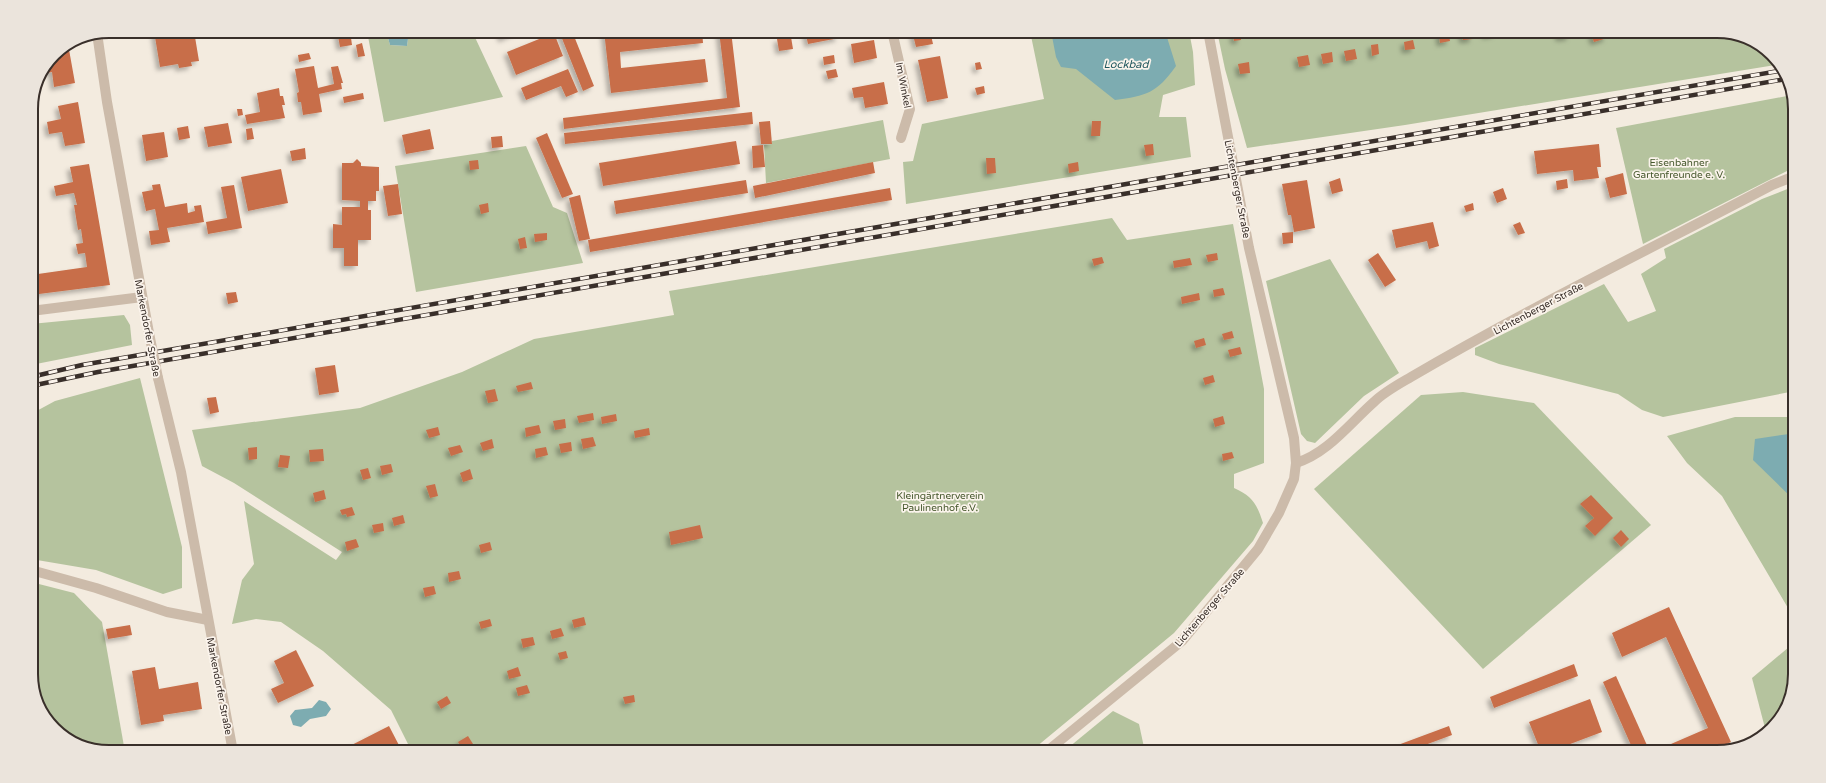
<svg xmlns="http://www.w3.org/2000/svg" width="1826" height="783" font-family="'Varela Round',sans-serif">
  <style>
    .green { fill: #b5c39e }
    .water { fill: #7dacb1 }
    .building { fill: #c86e49; filter: url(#shadow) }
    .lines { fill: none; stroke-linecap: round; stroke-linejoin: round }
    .minor { stroke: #cba; stroke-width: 10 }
    .rail-casing { stroke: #392f2a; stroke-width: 4.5 }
    .rail { stroke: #fbf4ec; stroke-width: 3; stroke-dasharray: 9; stroke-linecap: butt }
    .minor-bridge { stroke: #cba; stroke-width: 10 }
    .labels { text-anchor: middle; stroke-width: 3.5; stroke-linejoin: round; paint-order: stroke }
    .street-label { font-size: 10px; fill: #392f2a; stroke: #fbf4ec }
    .park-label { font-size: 10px; fill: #46582d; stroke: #fbf4ec }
    .water-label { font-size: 11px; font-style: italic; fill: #1e555c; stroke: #fbf4ec }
    .rim { fill: none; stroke: #392f2a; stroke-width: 2 }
  </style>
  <defs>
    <filter id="shadow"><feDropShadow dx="-3.5" dy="3.5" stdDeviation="2" flood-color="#0004"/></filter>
  </defs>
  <rect width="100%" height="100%" fill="#f3ebdf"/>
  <g class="green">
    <polygon points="367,31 386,31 390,45 407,46 409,31 472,31 503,97 384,122"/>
    <polygon points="1030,31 1189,31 1193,52 1195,85 1163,95 1159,117 1186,117 1191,157 906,204 903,162 913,161 922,124 1044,99"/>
    <polygon points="1217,31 1717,31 1747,37 1781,64 1405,125 1247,148 1225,69"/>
    <polygon points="1792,95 1795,104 1795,167 1643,244 1616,128"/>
    <polygon points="883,120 890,159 766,183 764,145 772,144 772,141"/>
    <polygon points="526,146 553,207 567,213 583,263 416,292 395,166"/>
    <polygon points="1795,186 1795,391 1663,417 1642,410 1618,394 1499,364 1475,355 1475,348 1604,284 1628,322 1656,311 1641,274 1666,258 1664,249 1762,199"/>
    <path d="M1112 218 1127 240 1233 224 1264 389V463L1234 474V488C1252 496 1257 504 1263 523L1253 541 1174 633 1030 752H412L391 710 323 651 281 622 256 619 232 624 242 580 254 564 244 501 336 560 342 552 234 483 202 466 192 430 360 408 462 372 534 339 674 315 669 291Z"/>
    <polygon points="1330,259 1399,373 1364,396 1315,443 1307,441 1301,434 1266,281"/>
    <polygon points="124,315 130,325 132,345 31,365 31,324"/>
    <polygon points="140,378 182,547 182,588 163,594 96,570 31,559 31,414 55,401"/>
    <polygon points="1463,392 1534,403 1651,525 1483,669 1314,489 1421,395"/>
    <polygon points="1735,417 1795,417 1795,620 1722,496 1687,463 1667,436"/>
    <polygon points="31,582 74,593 102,622 125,752 109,752 79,746 47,721 31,680"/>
    <polygon points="1795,642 1795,674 1789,704 1766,732 1752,678"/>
    <polygon points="1113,711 1139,724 1145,752 1063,752"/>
  </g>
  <g class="water">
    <polygon points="386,31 409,31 407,46 390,45"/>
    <path d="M1051 31H1165L1176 66C1157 93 1146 96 1115 100L1076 69 1061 67 1056 57Z"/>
    <polygon points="1789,434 1795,435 1795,501 1753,460 1755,439"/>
    <polygon points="319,700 326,702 331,709 326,716 310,719 301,727 293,725 290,716 295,710 312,708"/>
  </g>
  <g class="building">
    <polygon points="154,31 194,31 199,61 191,62 192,66 179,68 178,64 160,67"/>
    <polygon points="337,31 350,31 352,45 340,47"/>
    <polygon points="499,31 520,31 502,39"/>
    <polygon points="559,31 572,31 594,86 583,91"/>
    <polygon points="604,31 702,31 703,43 620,52 621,68 705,59 708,82 611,93"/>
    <polygon points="719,31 731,31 740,107 564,129 563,118 727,98"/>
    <polygon points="805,31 837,31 839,38 808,44"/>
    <polygon points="912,31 930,31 933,44 916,47"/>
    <polygon points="1448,31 1450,41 1440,43 1439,33"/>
    <polygon points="1461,31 1472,31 1473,39 1463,40"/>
    <polygon points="1485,31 1495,31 1496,34 1486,36"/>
    <polygon points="1558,31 1569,31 1570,37 1559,38"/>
    <polygon points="1601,31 1605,31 1607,38 1594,42 1591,34"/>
    <polygon points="1240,32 1241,40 1234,41 1233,34"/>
    <polygon points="554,33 563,56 516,75 507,52"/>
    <polygon points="791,37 793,49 779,51 777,39"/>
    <polygon points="874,40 877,58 854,63 851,44"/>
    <polygon points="1413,40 1415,49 1405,50 1404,42"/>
    <polygon points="362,43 365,56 358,57 356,45"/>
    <polygon points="68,44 75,83 54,87 52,72 40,74 50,62 54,54"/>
    <polygon points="1378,44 1379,54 1372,56 1371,45"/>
    <polygon points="1355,49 1357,59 1346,61 1344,51"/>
    <polygon points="1332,52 1333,62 1323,64 1321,54"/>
    <polygon points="309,53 311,59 299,62 298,55"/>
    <polygon points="834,55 835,63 824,65 823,57"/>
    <polygon points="1308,55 1310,65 1299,67 1297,57"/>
    <polygon points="940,56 948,98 927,102 918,60"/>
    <polygon points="980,62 982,69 976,70 975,63"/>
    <polygon points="1249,62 1250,73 1240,74 1238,64"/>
    <polygon points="314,66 318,88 334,84 331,67 338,66 343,83 341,83 342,89 319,94 322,112 303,115 301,102 298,102 297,93 299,92 295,69"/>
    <polygon points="568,69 578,92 566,97 561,86 526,100 521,88"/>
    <polygon points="836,69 838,77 828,79 826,71"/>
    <polygon points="884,82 888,104 865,108 863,97 854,98 852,88"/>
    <polygon points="984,86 985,93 977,95 975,88"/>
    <polygon points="279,88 280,96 283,96 285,105 282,105 285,118 247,124 245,115 260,112 257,93"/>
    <polygon points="363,93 364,99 344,103 343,97"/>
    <polygon points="78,102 85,143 65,146 62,132 49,134 47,122 61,119 58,106"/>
    <polygon points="237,109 242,109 243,115 238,116"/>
    <polygon points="752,112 753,124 565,144 564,133"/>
    <polygon points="770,121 772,144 761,144 759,122"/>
    <polygon points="1092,121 1101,121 1100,136 1091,136"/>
    <polygon points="228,123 232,143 208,147 204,127"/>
    <polygon points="188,126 190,138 179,140 177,128"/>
    <polygon points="252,128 254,139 247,140 246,129"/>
    <polygon points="430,129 434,149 406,154 402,135"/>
    <polygon points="164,132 168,157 146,161 142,135"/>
    <polygon points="547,133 573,194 562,198 536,138"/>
    <polygon points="502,136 503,147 492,148 491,137"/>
    <polygon points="736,141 740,164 603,186 599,163"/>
    <polygon points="1153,144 1154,155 1146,156 1144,145"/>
    <polygon points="1599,144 1601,167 1597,167 1599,178 1574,181 1573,170 1537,174 1534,151"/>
    <polygon points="763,145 765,167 753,168 752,146"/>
    <polygon points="305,148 306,159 292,161 290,151"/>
    <polygon points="986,158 995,158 996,173 987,174"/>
    <polygon points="357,159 361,163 361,166 379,167 379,191 376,191 376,201 368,201 368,210 371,210 371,240 358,240 358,266 344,266 344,248 333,248 333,224 342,225 342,207 360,207 360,201 342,200 342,163 353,163"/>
    <polygon points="478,160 479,169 470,170 469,161"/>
    <polygon points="873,162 875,173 755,198 753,186"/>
    <polygon points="1078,162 1079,171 1069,173 1068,164"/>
    <polygon points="89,164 110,285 31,295 31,275 87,267 85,253 78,254 76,244 83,243 81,229 78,230 74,205 77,205 74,193 56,196 54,186 73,182 70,167"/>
    <polygon points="281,169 288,203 248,211 241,177"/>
    <polygon points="1623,173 1627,194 1610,198 1605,178"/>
    <polygon points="1340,178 1343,191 1332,194 1329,182"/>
    <polygon points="1567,179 1568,188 1557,190 1556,181"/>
    <polygon points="746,180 748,193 616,214 614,201"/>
    <polygon points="1307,180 1315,228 1294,232 1291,215 1288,215 1282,184"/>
    <polygon points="160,184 165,207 187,203 188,213 195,211 194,206 201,205 204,222 167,228 170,242 151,245 149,231 159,230 155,209 146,211 142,192 153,190 152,185"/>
    <polygon points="398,184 402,214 388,216 383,186"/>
    <polygon points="234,185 242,228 208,234 206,222 227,218 221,187"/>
    <polygon points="890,188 892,200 590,252 588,240"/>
    <polygon points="1503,188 1507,199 1497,203 1493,192"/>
    <polygon points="580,195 590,239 579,241 569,198"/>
    <polygon points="488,203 489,212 481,214 479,205"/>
    <polygon points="1473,203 1474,210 1466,212 1464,206"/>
    <polygon points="1433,222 1439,246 1429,249 1427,241 1396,248 1392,230"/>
    <polygon points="1520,222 1525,233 1518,235 1513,225"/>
    <polygon points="1293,232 1293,243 1283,244 1282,233"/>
    <polygon points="547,233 547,240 535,242 534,234"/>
    <polygon points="525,237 527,248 520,249 518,239"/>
    <polygon points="1217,253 1218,260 1208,262 1206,255"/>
    <polygon points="1378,253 1396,280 1385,287 1368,260"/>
    <polygon points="1102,257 1104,263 1094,266 1092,259"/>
    <polygon points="1190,258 1192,265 1174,268 1173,261"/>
    <polygon points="1223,288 1225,295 1214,297 1213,290"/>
    <polygon points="236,292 238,302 228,304 226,293"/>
    <polygon points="1199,293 1200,300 1182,304 1181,297"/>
    <polygon points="1232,331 1234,338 1224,340 1222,334"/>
    <polygon points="1204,338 1206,345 1196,348 1194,341"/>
    <polygon points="1240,347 1242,354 1230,357 1228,350"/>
    <polygon points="335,365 339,392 319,395 315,368"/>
    <polygon points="1213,375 1215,382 1205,385 1203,378"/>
    <polygon points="531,382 533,389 518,392 516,386"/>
    <polygon points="495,389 498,401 488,403 485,391"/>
    <polygon points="216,397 219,412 210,414 207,398"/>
    <polygon points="593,413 594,420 579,423 577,416"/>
    <polygon points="616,414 617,421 602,424 601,417"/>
    <polygon points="1223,416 1225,424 1215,427 1213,419"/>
    <polygon points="565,419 566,428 555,430 553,421"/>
    <polygon points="539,425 541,433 526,437 525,428"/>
    <polygon points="438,427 440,435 429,438 426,430"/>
    <polygon points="649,428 650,435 635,438 634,431"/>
    <polygon points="593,437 596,446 583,449 581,439"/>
    <polygon points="492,439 494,448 483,451 480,443"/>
    <polygon points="571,442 572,451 561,453 559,444"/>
    <polygon points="460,445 463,452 451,456 448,448"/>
    <polygon points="257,447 257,459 249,460 248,448"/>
    <polygon points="546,447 548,455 536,458 535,449"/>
    <polygon points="323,449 324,461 310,462 309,450"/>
    <polygon points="1232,452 1234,458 1223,461 1222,454"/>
    <polygon points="280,455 290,456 288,468 278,467"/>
    <polygon points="391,464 393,472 382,475 380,466"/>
    <polygon points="368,468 371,478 363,480 360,470"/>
    <polygon points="470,469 473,479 463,482 460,473"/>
    <polygon points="435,484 438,496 430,498 426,486"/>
    <polygon points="324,490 326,499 315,502 313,493"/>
    <polygon points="1591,495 1613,518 1595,536 1585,526 1594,518 1580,504"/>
    <polygon points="352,507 355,515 347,517 346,514 342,515 340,510"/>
    <polygon points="403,515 405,523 394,526 392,518"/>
    <polygon points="383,523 384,531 374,533 372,525"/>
    <polygon points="700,525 703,538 671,545 669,532"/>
    <polygon points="1621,530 1629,539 1621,547 1613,538"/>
    <polygon points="356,539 359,547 347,551 345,542"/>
    <polygon points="490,542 492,550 481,553 479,545"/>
    <polygon points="459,571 461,579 449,582 448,573"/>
    <polygon points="434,586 436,594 425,597 423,588"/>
    <polygon points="1669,607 1731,742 1710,752 1675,752 1671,744 1708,728 1666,637 1622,657 1612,633"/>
    <polygon points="584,617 586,625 574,628 572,620"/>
    <polygon points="490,619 492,626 481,629 479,622"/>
    <polygon points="130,625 132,635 108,639 106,629"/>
    <polygon points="561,628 564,636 552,639 550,631"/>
    <polygon points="533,637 535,645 523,648 521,639"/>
    <polygon points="296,650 314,686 278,703 271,689 284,683 274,661"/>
    <polygon points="566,651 568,658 560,660 558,653"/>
    <polygon points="1574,664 1578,676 1494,708 1490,697"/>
    <polygon points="155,667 159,689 198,682 202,709 163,715 164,721 141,725 132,671"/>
    <polygon points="518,667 521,676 509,679 507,671"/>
    <polygon points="1616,676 1650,752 1634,752 1603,682"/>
    <polygon points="527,685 530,693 518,696 516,688"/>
    <polygon points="634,695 635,702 625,704 623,697"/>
    <polygon points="447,696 451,703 441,709 437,702"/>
    <polygon points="1590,699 1602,732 1549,752 1541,752 1529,722"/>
    <polygon points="389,726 402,751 338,752"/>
    <polygon points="1449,726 1452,735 1406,752 1379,752"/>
    <polygon points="468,736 473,744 463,750 458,742"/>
    <polygon points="691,746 693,752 685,752 684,748"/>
  </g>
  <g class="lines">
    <g class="minor">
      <polyline points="892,31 910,109 901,138"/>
      <polyline points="97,33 107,102 149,333"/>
      <polyline points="31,193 31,202"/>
      <polyline points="31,311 142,297"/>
      <polyline points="158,378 181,472 233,752"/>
      <path d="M1296 463C1328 453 1349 424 1374 402 1384 392 1399 384 1411 377 1529 308 1652 248 1772 185L1795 176"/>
      <polyline points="31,570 96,588 167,612 208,620"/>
      <polyline points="1046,752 1182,641 1258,549 1279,513 1294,479 1296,463 1294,438 1249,248 1208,31"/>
    </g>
    <defs>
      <g id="rail">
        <polyline points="31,377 82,365 1784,70"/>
        <polyline points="31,386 98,372 1786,79"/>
      </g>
    </defs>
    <use href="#rail" class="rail-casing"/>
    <use href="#rail" class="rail"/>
    <polyline class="minor-bridge" points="149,333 158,378"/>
  </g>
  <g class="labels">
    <g class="street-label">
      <text transform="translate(904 85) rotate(79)" y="4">Im Winkel</text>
      <text transform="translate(1238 189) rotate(79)" y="4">Lichtenberger Straße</text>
      <text transform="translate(1538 308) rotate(-28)" y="4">Lichtenberger Straße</text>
      <text transform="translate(148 328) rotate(79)" y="4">Markendorfer Straße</text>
      <text transform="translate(1209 607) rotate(-49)" y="4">Lichtenberger Straße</text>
      <text transform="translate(220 686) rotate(79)" y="4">Markendorfer Straße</text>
    </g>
    <g class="park-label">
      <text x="1679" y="166">Eisenbahner<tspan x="1679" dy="12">Gartenfreunde e. V.</tspan></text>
      <text x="940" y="499">Kleingärtnerverein<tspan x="940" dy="12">Paulinenhof e.V.</tspan></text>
    </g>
    <g class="water-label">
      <text x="1126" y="68">Lockbad</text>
    </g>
  </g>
  <path d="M0 0H1826V783H0ZM109 38H1717A71 71 0 0 1 1788 109V674A71 71 0 0 1 1717 745H109A71 71 0 0 1 38 674V109A71 71 0 0 1 109 38Z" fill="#ebe4dc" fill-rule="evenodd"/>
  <path class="rim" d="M109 38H1717A71 71 0 0 1 1788 109V674A71 71 0 0 1 1717 745H109A71 71 0 0 1 38 674V109A71 71 0 0 1 109 38Z"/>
</svg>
